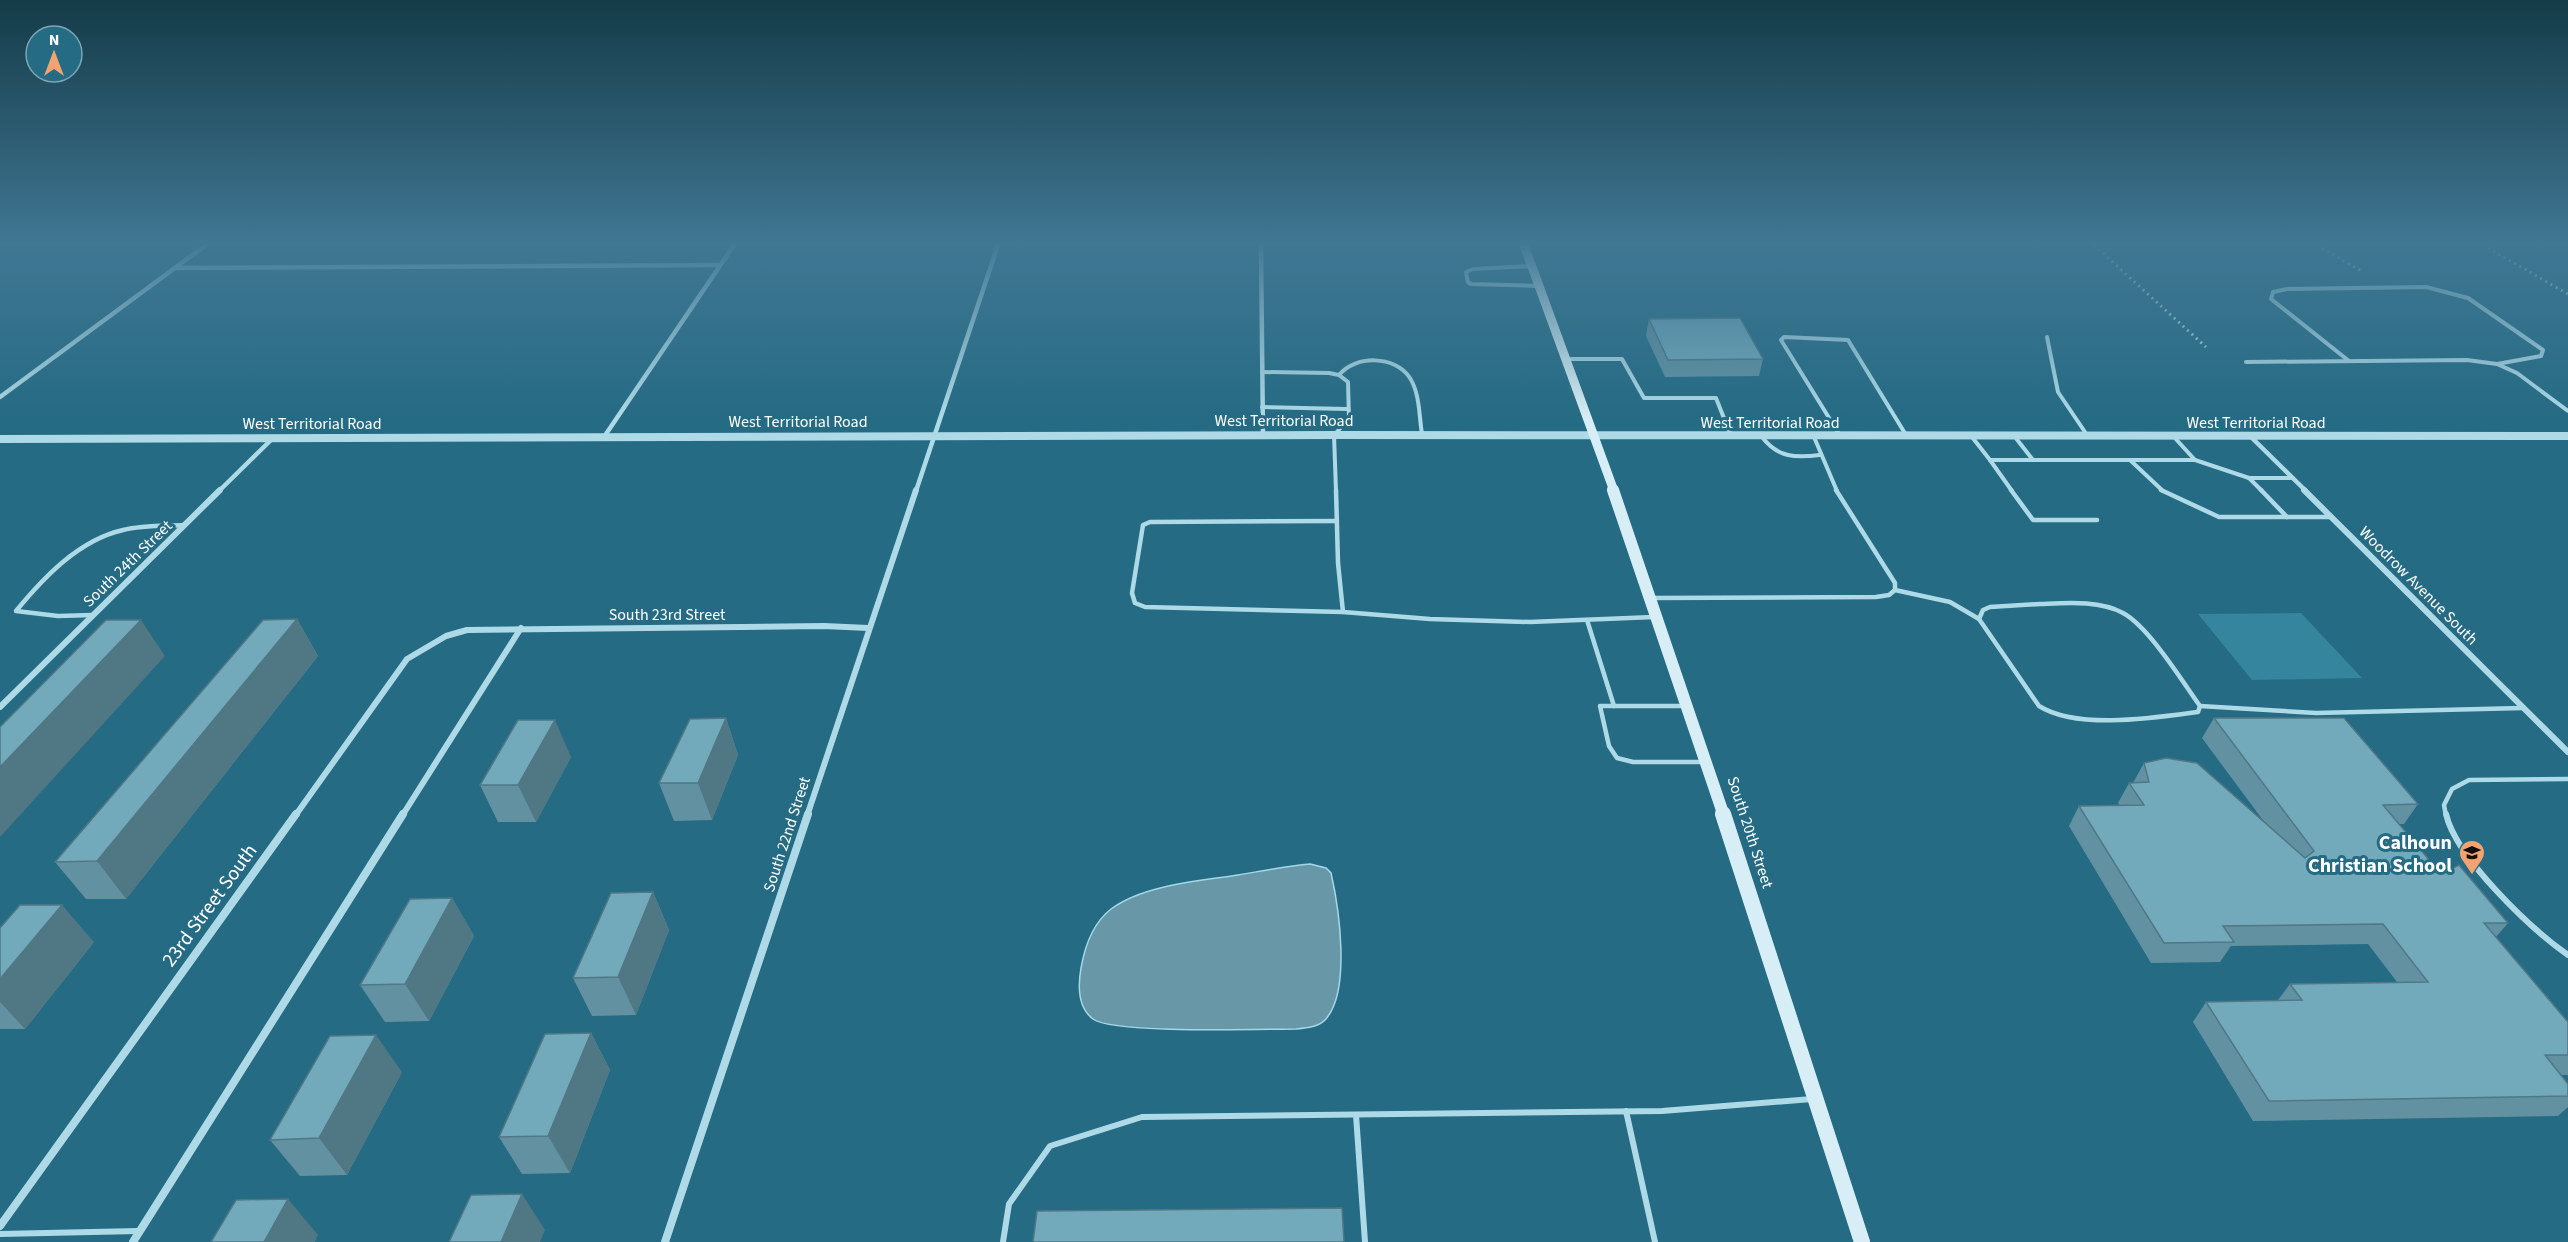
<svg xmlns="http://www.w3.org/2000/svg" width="2568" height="1242" font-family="'Source Sans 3',sans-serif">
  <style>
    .green { fill: #36859e }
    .water { fill: #6897a8; stroke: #a2d8e8; stroke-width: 1.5 }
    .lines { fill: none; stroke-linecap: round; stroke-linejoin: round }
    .path { stroke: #aedae7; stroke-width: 3; stroke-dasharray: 2 4; stroke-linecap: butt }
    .service-far2 { stroke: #aedae7; stroke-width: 4 }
    .service-far1 { stroke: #aedae7; stroke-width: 4.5 }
    .service { stroke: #aedae7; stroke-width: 6 }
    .minor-far2 { stroke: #aedae7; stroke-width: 4.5 }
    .minor-far1 { stroke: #aedae7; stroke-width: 6 }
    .minor { stroke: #aedae7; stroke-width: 8 }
    .tertiary { stroke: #aedae7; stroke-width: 8 }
    .secondary-far2 { stroke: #d7eef6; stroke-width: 9 }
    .secondary-far1 { stroke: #d7eef6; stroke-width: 12 }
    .secondary { stroke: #d7eef6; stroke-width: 16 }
    .wall { fill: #6292a2 }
    .shaded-wall { fill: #507784 }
    .building { fill: #72aabc; stroke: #507784; stroke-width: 1.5 }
    .labels { text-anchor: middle; stroke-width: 6; stroke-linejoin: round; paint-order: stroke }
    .street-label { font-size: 16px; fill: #fff; stroke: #256b83 }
    .near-poi-label { font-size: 20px; font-weight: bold; fill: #fff; stroke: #256b83; text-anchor: end }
    .near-street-label { font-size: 20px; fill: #fff; stroke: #256b83 }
  </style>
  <rect width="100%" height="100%" fill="#256b83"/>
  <polygon class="green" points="2301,613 2362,678 2252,680 2198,614"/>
  <path class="water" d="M1310 864 1326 868 1331 873C1339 908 1351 990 1326 1019 1319 1027 1307 1028 1296 1029 1263 1029 1113 1034 1093 1019 1077 1007 1078 985 1081 968 1085 945 1093 923 1111 909 1143 885 1199 881 1238 875 1262 871 1286 866 1310 864Z"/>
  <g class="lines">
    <g class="path">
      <polyline points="2094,245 2206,347"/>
      <polyline points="2317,245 2363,272"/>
      <polyline points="2483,245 2568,294"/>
    </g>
    <g class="service-far2">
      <polyline points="1532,266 1473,269 1466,272 1468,282 1471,284 1539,286"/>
      <polyline points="2047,337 2058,392 2087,435"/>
      <polyline points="1567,359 1622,359 1644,398 1716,398 1731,436"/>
      <polyline points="2349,361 2271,299 2273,292 2287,289 2426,287 2468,298 2543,350 2541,356 2497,364"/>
      <polyline points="2246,362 2467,360 2497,364 2517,373 2568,411"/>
      <polyline points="1262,372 1329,373 1339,375 1348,382 1349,419 1334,435 1336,491"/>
      <path d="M1339 375C1355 355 1395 355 1410 378 1420 394 1419 416 1422 434"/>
      <polyline points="1262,407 1347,409"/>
      <polyline points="1839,434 1781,340 1784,337 1848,340 1906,435"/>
      <path d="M1762 437C1778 458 1796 458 1820 455"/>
      <polyline points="1814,437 1837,491"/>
      <polyline points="1972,437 1990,460"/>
      <polyline points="2015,437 2033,460"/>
      <polyline points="2174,437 2195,460"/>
      <polyline points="2249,478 2293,478"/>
      <polyline points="2012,491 1990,460 2130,460"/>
      <polyline points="2163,491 2130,460 2195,460 2249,478 2262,491"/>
    </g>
    <g class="service-far1">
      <polyline points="1336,490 1338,563 1343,612 1430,619 1530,622 1654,617"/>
      <polyline points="2011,490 2033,520 2097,520"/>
      <polyline points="2161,490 2219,517 2287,517"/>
      <polyline points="2261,490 2287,517"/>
      <polyline points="2287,517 2331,517"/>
      <polyline points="1337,521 1150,522 1143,525 1132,593 1135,603 1145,607 1343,612"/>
      <polyline points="1895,590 1950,602 1979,619"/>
      <polyline points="1651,598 1876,597 1889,595 1895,590 1895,583 1836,490"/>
      <path d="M2040 604C2066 603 2099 600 2123 613 2149 627 2182 681 2200 706L2198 712C2154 718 2077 730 2039 706L1979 619 1983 610 1990 607Z"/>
      <path d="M93 615 58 616 16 611C44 577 79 540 123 530 143 525 164 526 184 525"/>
      <polyline points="1587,620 1614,706"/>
      <polyline points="1686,706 1600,706 1609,746 1617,758 1633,762 1704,762"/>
      <polyline points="2200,706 2316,713 2523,708"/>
      <polyline points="2446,816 2444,805 2452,789 2469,780 2568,779"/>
    </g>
    <g class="service">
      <path d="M2446 814C2456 858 2531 929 2568 955"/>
      <polyline points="1626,1111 1655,1242"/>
      <polyline points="1356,1115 1365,1242"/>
      <polyline points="0,1234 138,1231"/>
      <polyline points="1003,1242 1009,1204 1050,1146 1142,1117 1662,1111 1812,1099"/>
    </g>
    <g class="minor-far2">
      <polyline points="1261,245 1263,435"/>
      <polyline points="174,268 720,265"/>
      <polyline points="0,397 206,245"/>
      <polyline points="604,437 734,245"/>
      <polyline points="2251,437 2306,491"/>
      <polyline points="219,491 272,439"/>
      <polyline points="916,491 998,245"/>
    </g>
    <g class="minor-far1">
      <polyline points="2304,490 2568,752"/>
      <polyline points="0,707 220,490"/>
      <polyline points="295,816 407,659 446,636 467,630 824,626 868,628"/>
      <polyline points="402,816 521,628"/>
      <polyline points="807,816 916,490"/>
    </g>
    <g class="minor">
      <polyline points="0,1226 296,814"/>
      <polyline points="133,1242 403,814"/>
      <polyline points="665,1242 808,814"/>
    </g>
    <polyline class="tertiary" points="0,439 1334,435 2568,436"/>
    <polyline class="secondary-far2" points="1524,245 1614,491"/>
    <polyline class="secondary-far1" points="1613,490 1724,816"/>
    <polyline class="secondary" points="1723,814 1862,1242"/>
  </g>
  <g class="wall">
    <polygon points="315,245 382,245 380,246 315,246"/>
    <polygon points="475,245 663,245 662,246 475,246"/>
    <polygon points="1649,319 1763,359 1759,376 1665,377 1646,336"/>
    <polygon points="297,619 318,656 126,899 86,899 55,862"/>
    <polygon points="726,718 738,755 712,820 674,821 659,783"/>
    <polygon points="2214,718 2418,804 2404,824 2399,824 2441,874 2508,923 2496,937 2568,1022 2568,1075 2561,1075 2568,1084 2568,1107 2558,1116 2253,1121 2193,1022 2206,1002 2278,1000 2290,984 2397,982 2368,944 2231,946 2220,962 2151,963 2069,826 2079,806 2120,806 2118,803 2129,783 2133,783 2144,763 2265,823 2202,738"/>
    <polygon points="571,757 536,822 498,822 480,785"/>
    <polygon points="653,892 669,930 636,1015 592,1016 573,978"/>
    <polygon points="452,898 474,936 429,1021 385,1022 360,985"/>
    <polygon points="0,928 94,942 25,1029 0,1029"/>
    <polygon points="591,1033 610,1070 570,1173 522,1174 499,1137"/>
    <polygon points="402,1072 347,1175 300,1176 270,1140"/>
  </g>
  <g class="shaded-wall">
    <polygon points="297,619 318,656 126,899 97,861"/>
    <polygon points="141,620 165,656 0,837 0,767"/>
    <polygon points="726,718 738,755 712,820 698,783"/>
    <polygon points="555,720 571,757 536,822 518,785"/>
    <polygon points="653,892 669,930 636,1015 618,977"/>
    <polygon points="452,898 474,936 429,1021 405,984"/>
    <polygon points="62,905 94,942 25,1029 0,1002 0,979"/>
    <polygon points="591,1033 610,1070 570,1173 548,1136"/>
    <polygon points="376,1035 402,1072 347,1175 319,1138"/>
    <polygon points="522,1194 545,1230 540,1242 501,1242"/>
    <polygon points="288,1199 318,1235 315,1242 264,1242"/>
  </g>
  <g class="building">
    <polygon points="1740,318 1763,359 1668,360 1649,319"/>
    <polygon points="297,619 97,861 55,862 263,620"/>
    <polygon points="106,620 141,620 0,767 0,727"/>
    <polygon points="726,718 698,783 659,783 690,719"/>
    <polygon points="2214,718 2344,718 2418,804 2383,805 2441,874 2459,865 2508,923 2484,923 2568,1022 2568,1055 2545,1055 2568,1084 2568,1096 2269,1101 2206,1002 2302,1000 2290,984 2428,982 2383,924 2223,926 2234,942 2164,943 2079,806 2144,805 2129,783 2149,782 2144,763 2166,758 2197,763 2305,858 2314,851"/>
    <polygon points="518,720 555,720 518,785 480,785"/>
    <polygon points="653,892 618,977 573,978 611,893"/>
    <polygon points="452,898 405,984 360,985 410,899"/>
    <polygon points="20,905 62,905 0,979 0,928"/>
    <polygon points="591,1033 548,1136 499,1137 545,1034"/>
    <polygon points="376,1035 319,1138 270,1140 330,1036"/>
    <polygon points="522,1194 501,1242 449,1242 471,1195"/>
    <polygon points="288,1199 264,1242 211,1242 236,1200"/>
    <polygon points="1342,1208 1344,1242 1033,1242 1037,1211"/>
  </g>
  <linearGradient id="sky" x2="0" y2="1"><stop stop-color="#143b48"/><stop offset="0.58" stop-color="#407793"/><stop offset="1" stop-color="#407793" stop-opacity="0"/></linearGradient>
  <rect width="2568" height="419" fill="url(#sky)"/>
  <defs>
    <symbol id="school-pin" viewBox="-11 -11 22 30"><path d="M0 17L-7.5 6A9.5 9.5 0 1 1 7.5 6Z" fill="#f1a472" stroke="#256b83"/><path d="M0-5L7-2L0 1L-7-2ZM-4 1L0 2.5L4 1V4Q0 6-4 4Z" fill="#111"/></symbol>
  </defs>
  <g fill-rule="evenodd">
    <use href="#school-pin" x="2457" y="838" width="30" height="40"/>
  </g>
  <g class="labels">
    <g class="street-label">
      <text x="1284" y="426">West Territorial Road</text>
      <text x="798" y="427">West Territorial Road</text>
      <text x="1770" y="428">West Territorial Road</text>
      <text x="2256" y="428">West Territorial Road</text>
      <text x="312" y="429">West Territorial Road</text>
      <text transform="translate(127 563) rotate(-44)" y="6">South 24th Street</text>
      <text transform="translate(2419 585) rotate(45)" y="6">Woodrow Avenue South</text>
      <text x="667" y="620">South 23rd Street</text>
      <text transform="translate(1751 832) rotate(72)" y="6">South 20th Street</text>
      <text transform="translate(786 834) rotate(-72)" y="6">South 22nd Street</text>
    </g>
    <g class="near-poi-label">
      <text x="2452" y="849">Calhoun<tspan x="2452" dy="23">Christian School</tspan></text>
    </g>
    <g class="near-street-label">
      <text transform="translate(209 905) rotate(-54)" y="7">23rd Street South</text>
    </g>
  </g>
  <g transform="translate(54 54)"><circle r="28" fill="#256b83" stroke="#7ca6b5" stroke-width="1.5"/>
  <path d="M0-4.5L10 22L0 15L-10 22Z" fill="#f1a472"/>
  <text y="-9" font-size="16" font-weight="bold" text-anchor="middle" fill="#ffffff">N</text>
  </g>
</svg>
